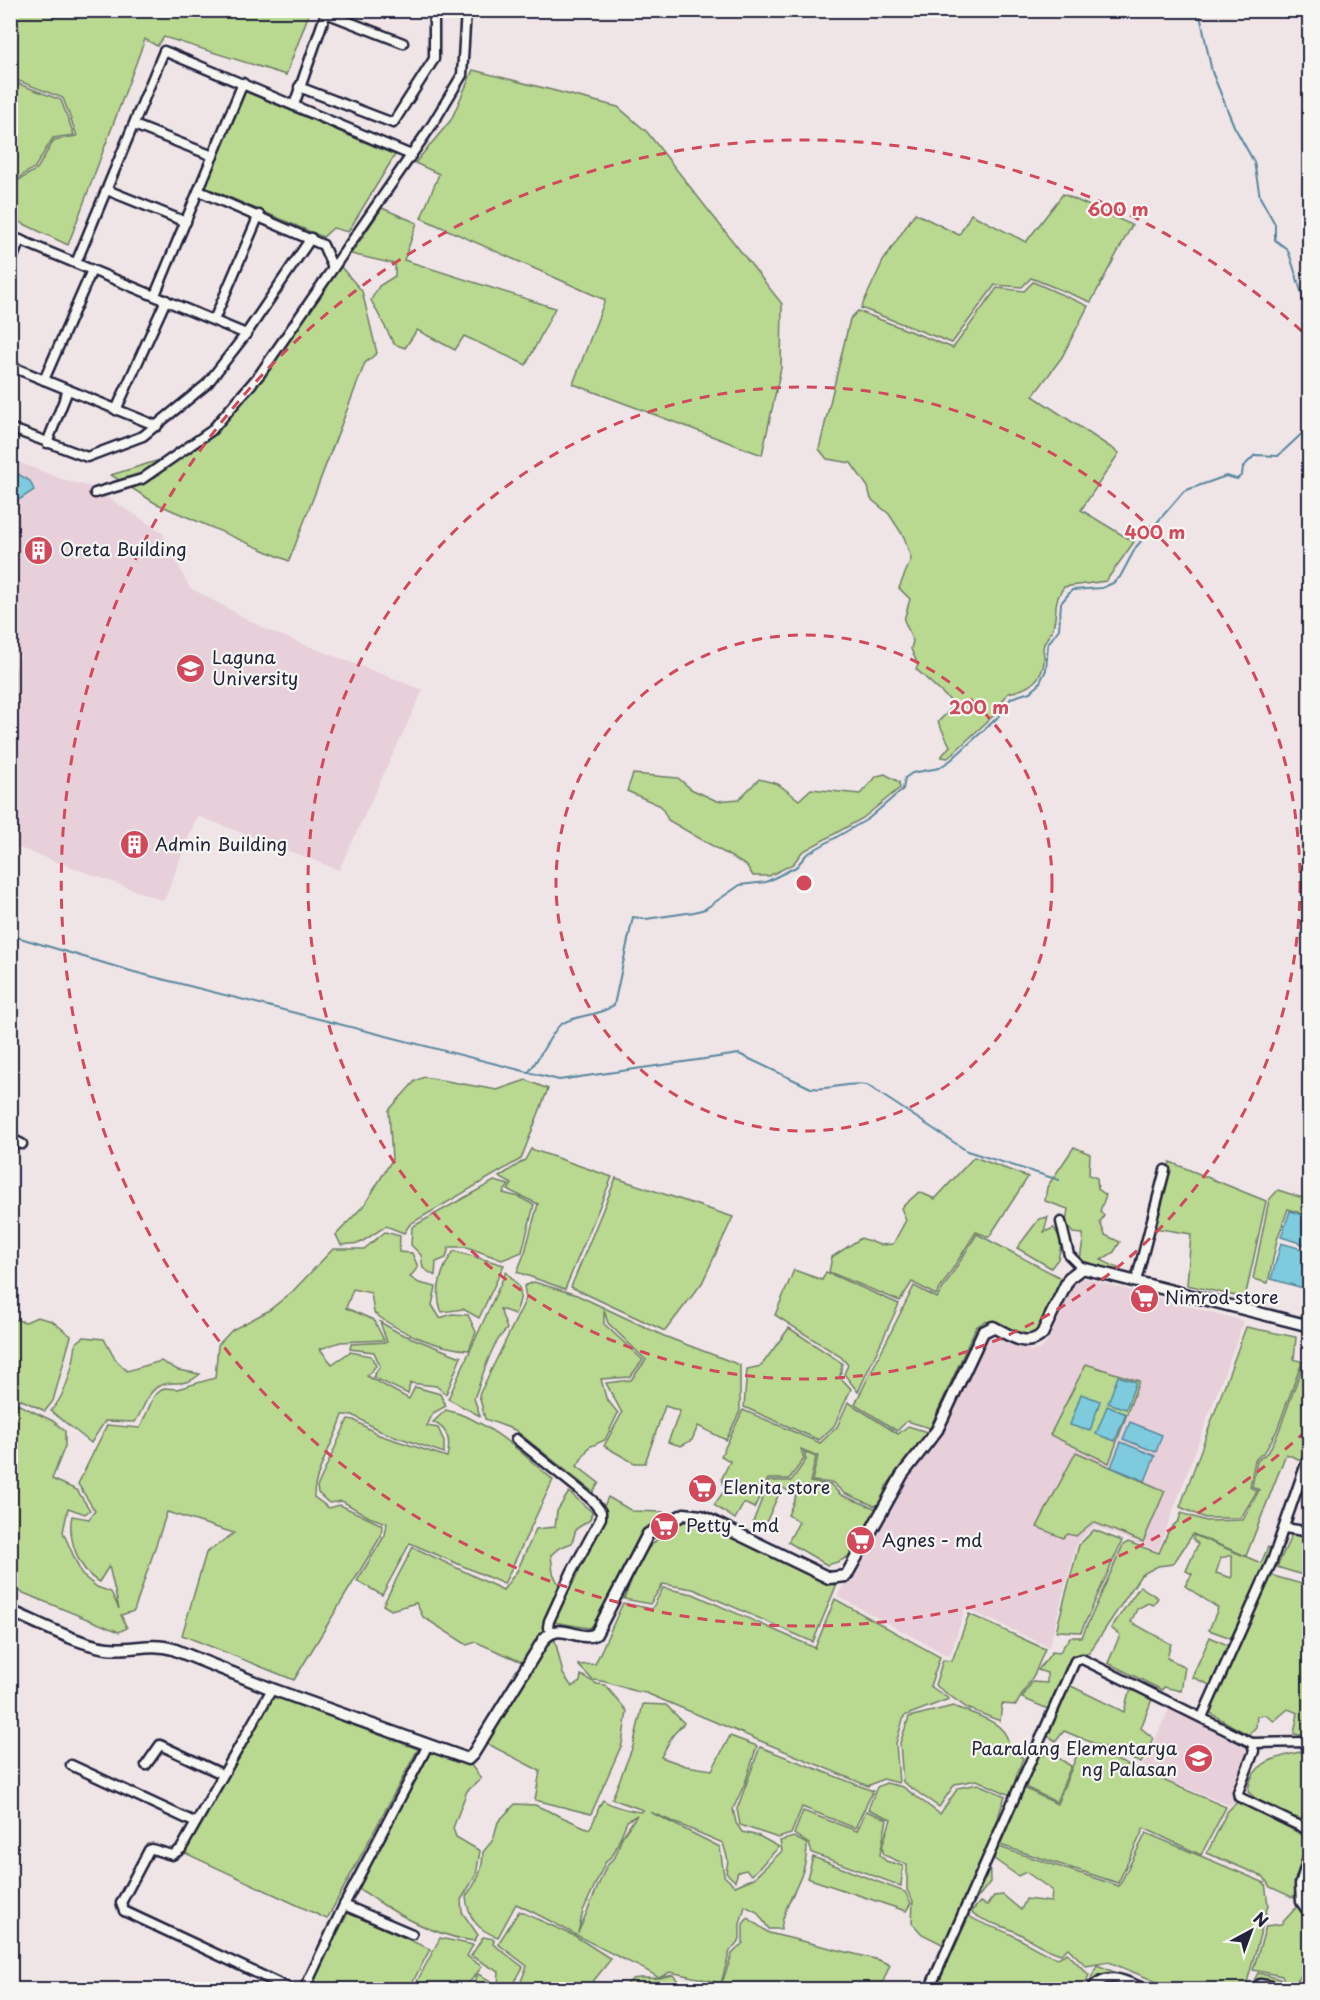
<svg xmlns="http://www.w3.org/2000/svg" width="1320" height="2000" font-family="'Playpen Sans',sans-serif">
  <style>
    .built { fill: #e7d0d9 }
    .green { fill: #b9d890; stroke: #6e7d66; stroke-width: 1.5; fill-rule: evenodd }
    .water { fill: #7ecbdd; stroke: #59879c; stroke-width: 1.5 }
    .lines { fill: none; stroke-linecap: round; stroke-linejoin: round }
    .stream { stroke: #59879c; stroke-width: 2 }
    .minor-casing { stroke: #22223b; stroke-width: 13 }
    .tertiary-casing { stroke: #22223b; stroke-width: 15 }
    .minor { stroke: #f6f6f2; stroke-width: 8 }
    .tertiary { stroke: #f6f6f2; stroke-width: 10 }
    .ring { fill: none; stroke: #d1495b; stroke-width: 3; stroke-dasharray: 10 8 }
    .labels { text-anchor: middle; stroke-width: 4.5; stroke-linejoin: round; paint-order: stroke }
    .poi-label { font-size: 18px; fill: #22223b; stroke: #f6f6f2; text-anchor: start }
    .centre { fill: #d1495b; stroke: #f6f6f2; stroke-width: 3 }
    .ring-label { font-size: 18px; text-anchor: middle; font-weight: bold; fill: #d1495b; stroke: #f6f6f2; stroke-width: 4.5; stroke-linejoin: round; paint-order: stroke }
  </style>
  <rect width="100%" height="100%" fill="#efe5e7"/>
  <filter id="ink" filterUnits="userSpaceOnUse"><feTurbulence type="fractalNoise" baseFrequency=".0167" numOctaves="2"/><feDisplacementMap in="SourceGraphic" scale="12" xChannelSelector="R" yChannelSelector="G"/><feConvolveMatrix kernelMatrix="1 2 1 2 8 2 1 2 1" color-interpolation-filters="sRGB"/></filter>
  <g filter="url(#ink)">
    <g class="built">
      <polygon points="10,459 67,481 91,487 162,532 189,587 267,630 423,690 339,870 197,816 164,901 11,845 11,680 21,655 11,651"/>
      <polygon points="1077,1276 1244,1321 1158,1551 1094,1526 1077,1543 1049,1647 965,1608 950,1657 837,1596 987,1337 998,1335 1031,1351 1041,1349 1048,1341"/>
      <polygon points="1169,1709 1254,1747 1231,1806 1141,1770"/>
    </g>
    <g class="green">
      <polygon points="11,10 310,10 310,11 286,75 164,37 157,46 145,39 68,245 11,218 11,185 37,169 54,140 77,136 63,98 11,78"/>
      <polygon points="473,70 618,107 647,132 782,304 781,368 762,455 573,384 605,300 421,218 439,174 415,163 451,120"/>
      <polygon points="11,81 61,100 74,135 53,138 35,167 11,183"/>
      <polygon points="244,91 395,155 348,232 333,228 323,237 205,187"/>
      <polygon points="1063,194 1132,225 1091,302 1031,278 1022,287 995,285 952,343 861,308 883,261 915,213 959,235 971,214 1026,242"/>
      <polygon points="382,208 417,223 404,260 555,308 526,365 464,336 455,350 417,330 405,348 394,344 371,300 379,286 395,276 395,264 351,254"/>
      <polygon points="340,266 362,291 377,353 365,363 289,561 155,503 111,475 195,449 261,381"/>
      <path d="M1033 282 1088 306 1062 357 1033 396 1119 453 1081 510 1134 542 1106 581 1064 587C1051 605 1059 610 1053 627 1051 635 1044 639 1043 648 1043 652 1044 653 1044 657 1045 680 1027 690 1008 693L993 716 948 758 941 757 950 746 938 722 955 705 916 669 918 665 911 649 913 641 904 620 910 599 899 588 911 559 904 537 889 514 871 499 868 487 851 463 827 459 819 449 850 319 858 311 953 348 997 288 1024 291Z"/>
      <polygon points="633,774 678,778 691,789 717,801 739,799 759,779 778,784 799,800 811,789 860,794 877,776 885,774 899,782 900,788 863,818 802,852 793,864 769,876 753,876 747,866 668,820 661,806 627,791"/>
      <polygon points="424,1077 497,1090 526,1080 548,1089 521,1159 410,1224 404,1233 386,1226 360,1243 341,1245 336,1235 365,1204 392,1160 389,1110 415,1081"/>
      <path d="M1074 1147 1090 1154 1089 1175 1097 1178 1098 1189 1106 1195 1100 1211 1104 1216 1100 1222 1105 1235 1120 1242 1114 1252 1101 1260 1118 1268 1116 1272 1081 1262C1079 1253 1084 1246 1083 1234L1073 1233 1066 1222 1068 1209 1045 1201 1047 1187Z"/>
      <polygon points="531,1149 612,1177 565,1289 517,1272 525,1252 538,1204 508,1190 512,1184 499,1177 525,1160"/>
      <polygon points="974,1157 1028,1177 989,1237 976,1232 936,1295 912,1282 900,1301 829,1272 832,1257 861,1238 880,1245 893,1244 906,1220 901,1208 919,1192 935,1199"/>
      <polygon points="1170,1162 1266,1201 1245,1298 1187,1285 1191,1234 1154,1228"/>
      <polygon points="616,1178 733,1217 702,1283 665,1331 571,1287"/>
      <polygon points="494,1181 509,1185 503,1193 519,1197 534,1205 522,1252 502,1260 467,1247 449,1247 446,1258 436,1262 435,1276 423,1268 421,1255 411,1245 412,1227"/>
      <polygon points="1278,1190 1309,1200 1309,1216 1288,1209 1277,1240 1268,1283 1253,1279 1269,1200"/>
      <polygon points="1048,1217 1044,1232 1054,1228 1062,1242 1058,1259 1051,1268 1017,1248 1039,1219"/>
      <path d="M385 1232 400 1236 399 1252 412 1253 418 1267 410 1277 419 1283 436 1287 432 1305 440 1318 452 1314 468 1315 476 1332 469 1350C437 1348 400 1333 374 1313L371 1293 353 1289 346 1308 374 1320 384 1340 340 1342 320 1349 332 1364 350 1352 371 1356 376 1366 367 1376 409 1399 415 1387 440 1394 446 1406 433 1413 427 1426 438 1428 444 1441V1453L380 1431 353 1415H343C335 1440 313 1474 314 1497L329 1508 340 1505 382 1525 381 1536 294 1680 182 1635 206 1553 234 1533 167 1512 134 1611 121 1615 127 1628 119 1632 11 1588V1401L53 1421 65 1431V1446L52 1479 77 1490 90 1510 85 1514 68 1508 63 1532 82 1575 97 1587 111 1592 119 1609 109 1566 99 1582C79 1571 67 1538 72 1516L89 1519 95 1511 78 1484 107 1425 140 1428 154 1396 164 1388 177 1389 215 1378 218 1345 232 1330 268 1311 292 1292 333 1249H364Z"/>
      <polygon points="977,1234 1063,1279 1042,1328 1027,1339 985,1321 976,1327 930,1428 907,1421 897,1431 855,1404 914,1286 937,1298"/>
      <path d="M454 1251 504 1265 479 1318 463 1309 442 1312C433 1292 442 1267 454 1251Z"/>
      <polygon points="794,1270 822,1280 826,1272 899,1304 858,1392 844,1374 848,1365 841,1357 775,1315"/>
      <path d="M506 1272C523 1288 524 1293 515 1314L500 1309 507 1329C489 1346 484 1375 474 1398L480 1416 448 1399Z"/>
      <polygon points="534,1282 577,1295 664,1336 740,1365 740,1411 726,1440 698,1426 692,1440 681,1446 668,1442 680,1411 665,1406 645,1463 634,1463 604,1446 622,1413 606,1383 631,1380 646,1360 608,1323 604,1310 604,1324 643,1360 630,1377 601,1379 606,1398 618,1413 605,1440 589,1447 577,1466 599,1483 593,1492 515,1430 485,1419 479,1395 526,1299 524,1286"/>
      <polygon points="37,1317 52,1321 71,1336 53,1401 45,1411 11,1395 11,1319 26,1322"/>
      <polygon points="380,1322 399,1333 461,1357 446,1394 436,1386 410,1383 408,1394 373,1377 380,1366 374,1352 350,1349 351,1344 387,1342"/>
      <polygon points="1246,1327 1296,1337 1294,1359 1302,1362 1277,1430 1266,1450 1255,1460 1250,1487 1257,1491 1241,1518 1205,1518 1180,1507"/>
      <polygon points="789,1328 842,1363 840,1377 851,1389 834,1426 819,1440 744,1407 747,1369 761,1366"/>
      <path d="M84 1337 104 1339 115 1359 127 1371 161 1361 178 1370 200 1374C182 1390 173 1378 159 1386 147 1392 143 1411 135 1422L105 1421 91 1443 51 1411C66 1395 74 1364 76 1343Z"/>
      <polygon points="1086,1364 1139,1381 1109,1463 1050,1435"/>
      <polygon points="1306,1364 1309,1366 1309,1438 1303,1461 1286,1454 1246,1556 1193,1534 1173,1564 1158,1566 1141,1575 1089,1653 1077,1654 1071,1658 1048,1709 1022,1698 1032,1682 1047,1683 1047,1673 1038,1670 1052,1652 1059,1653 1070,1637 1082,1637 1123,1545 1128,1542 1159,1553 1169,1530 1179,1520 1181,1513 1206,1521 1243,1520 1259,1490 1252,1486 1257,1461 1269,1451 1279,1431 1302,1367"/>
      <polygon points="848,1402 898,1434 908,1426 930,1433 886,1486 882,1501 875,1506 844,1493 833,1483 812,1481 818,1456 801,1449 804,1459 789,1479 768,1479 754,1508 744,1503 735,1519 714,1505 725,1490 722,1478 730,1461 721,1456 743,1410 820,1443 837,1427"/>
      <path d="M446 1410C487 1419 522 1453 553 1480L504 1584 410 1543 382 1595 357 1581 385 1535 387 1523 369 1517 342 1501 329 1503 318 1493 317 1487 348 1419 354 1420 379 1435 447 1457C451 1442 449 1429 433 1422Z"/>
      <path d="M804 1452 816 1457 810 1482 831 1485 841 1495 877 1509C863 1536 860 1559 827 1565L788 1542 799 1522 788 1515 796 1496 782 1487 763 1529 753 1522 769 1481H791L806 1460Z"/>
      <polygon points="1076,1452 1165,1491 1143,1542 1093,1522 1076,1536 1068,1534 1063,1538 1037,1527"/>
      <polygon points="1309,1465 1309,1498 1301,1494"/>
      <polygon points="569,1492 592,1512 590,1520 576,1529 572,1543 559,1548 551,1555 553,1573 559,1585 543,1623 543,1632 524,1663 476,1642 467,1645 423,1617 416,1603 391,1610 383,1605 413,1547 503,1590 517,1571 536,1529 555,1527 557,1511"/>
      <polygon points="608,1497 632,1511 663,1512 663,1519 641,1535 598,1623 589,1628 553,1622"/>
      <path d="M683 1522H702L836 1586 813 1642 693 1589 663 1584 650 1604 624 1599C641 1557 642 1545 683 1522Z"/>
      <polygon points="1094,1530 1122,1541 1081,1632 1056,1631 1079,1545"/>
      <polygon points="1292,1534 1309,1537 1309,1577 1277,1567"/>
      <path d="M1194 1535 1261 1563 1268 1547 1273 1550 1231 1638 1209 1630 1218 1608 1185 1586 1192 1574 1186 1571 1198 1544 1193 1539ZM1232 1555V1578L1216 1573 1221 1558Z"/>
      <polygon points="1270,1575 1309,1586 1309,1737 1294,1734 1298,1713 1288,1709 1274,1721 1265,1715 1257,1716 1256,1727 1248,1735 1210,1713"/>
      <polygon points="1140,1586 1158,1598 1153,1605 1148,1603 1137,1609 1131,1622 1171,1644 1167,1658 1185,1667 1181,1691 1164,1687 1162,1690 1108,1663 1120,1635 1111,1628"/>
      <path d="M663 1588 693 1594 815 1648 835 1599 940 1657 930 1686 949 1699 904 1716 896 1743 899 1783 883 1779 868 1786 646 1693C626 1691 612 1681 593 1680L578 1665 595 1664 623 1603 652 1609Z"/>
      <polygon points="969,1614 1045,1649 1035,1673 1016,1705 1002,1704 1000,1721 967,1708 935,1685 943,1660 952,1661"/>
      <polygon points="1210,1637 1232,1647 1214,1687 1192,1677"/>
      <polygon points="555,1640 563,1674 572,1687 580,1682 581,1675 597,1684 605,1685 627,1711 622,1744 591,1814 535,1800 540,1771 486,1743 546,1643"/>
      <polygon points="1065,1683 1124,1712 1128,1695 1134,1687 1152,1699 1141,1728 1153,1738 1141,1763 1064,1731 1056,1741 1047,1736 1049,1721"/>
      <polygon points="273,1696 418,1749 327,1919 185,1853"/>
      <path d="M643 1704 666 1705 684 1723 673 1735 661 1757 686 1766 712 1770 730 1736 757 1746 745 1783 733 1809 736 1823 742 1832 759 1836 779 1847 752 1875 746 1870 738 1872 735 1881 726 1873 728 1860 723 1843 650 1812 720 1847 724 1876 735 1886 754 1878 782 1851 780 1841 794 1837 807 1844C807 1882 785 1897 781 1929H769L757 1912 745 1906 740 1924V1939L730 1951 721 1983 670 1972 659 1978 673 1975 678 1981 675 1989H624C633 1972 643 1980 659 1978 643 1967 630 1963 613 1954 580 1938 549 1919 516 1904L498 1937C477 1930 468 1918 466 1896 477 1882 483 1870 483 1852L493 1840 498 1822 515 1804 535 1805 589 1829C597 1819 597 1807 603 1800 613 1807 628 1810 640 1812L643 1810 612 1799 633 1746ZM637 1815 622 1837 616 1855 606 1867 578 1933 583 1911 605 1863 614 1853 627 1821Z"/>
      <path d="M953 1706C974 1715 1009 1721 1009 1748L1023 1758 1010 1795 977 1780 955 1784 939 1807 903 1782 900 1743 909 1717Z"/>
      <polygon points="1081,1745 1226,1807 1201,1855 1144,1828 1118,1883 1000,1845 1024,1788 1057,1804"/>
      <polygon points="760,1747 873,1791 855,1828 802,1807 791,1834 778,1838 740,1825 737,1809"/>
      <path d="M428 1751 471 1765 481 1779 467 1791 453 1828 456 1837 480 1851 476 1875 461 1900 462 1912 478 1935 474 1941C443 1937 409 1921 382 1904 373 1899 368 1893 358 1889Z"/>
      <path d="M1304 1751 1309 1752V1820C1288 1818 1264 1806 1248 1792 1250 1761 1278 1757 1304 1751Z"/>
      <polygon points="1051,1753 1071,1766 1056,1802 1023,1786 1034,1757"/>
      <path d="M886 1783 903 1787 940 1814 958 1788 978 1784 1005 1796C994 1829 988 1847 990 1882L972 1905 962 1906 944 1945 922 1934 912 1923 913 1901 907 1890V1865L884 1855 882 1847 891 1819 868 1809 877 1787Z"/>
      <polygon points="1238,1801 1308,1838 1296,1877 1294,1898 1270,1887 1264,1877 1207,1853 1227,1812"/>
      <polygon points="803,1811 857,1831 866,1811 887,1819 880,1855 886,1861 903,1866 901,1886 812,1853 809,1844 794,1834"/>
      <path d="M1146 1833 1265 1883 1268 1905 1245 1990 1174 1989 1109 1962 1086 1966 1068 1948 1061 1954C1042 1949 1031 1939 1014 1931 998 1924 985 1923 971 1912L980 1902 987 1905 994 1896 1003 1895 1021 1910 1026 1899 1051 1902 1052 1890 1026 1872 1018 1876 994 1859 996 1846 1119 1886Z"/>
      <polygon points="813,1857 905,1892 911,1903 906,1911 807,1878"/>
      <polygon points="1308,1869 1309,1961 1293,1989 1287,1989 1282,1976 1253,1970 1266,1926 1281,1924 1305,1898 1303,1888"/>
      <polygon points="519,1911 575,1936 611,1959 587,1989 522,1989 519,1986 527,1966 498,1944"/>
      <polygon points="348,1913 430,1949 409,1989 317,1990 311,1985"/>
      <path d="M969 1916C983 1926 997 1927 1012 1935 1028 1943 1041 1953 1058 1958L1067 1953 1089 1975 1083 1989H936Z"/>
      <polygon points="748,1918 769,1933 879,1960 890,1965 882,1984 892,1989 720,1989 732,1954 743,1943 743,1924"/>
      <polygon points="483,1937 494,1939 493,1944 523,1967 513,1985 518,1989 476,1989 472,1987 478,1974 498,1985 499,1972 471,1956"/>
      <polygon points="440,1938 473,1945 467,1956 482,1967 468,1984 472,1989 413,1989"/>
      <polygon points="1097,1965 1156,1989 1086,1990"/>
      <polygon points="1258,1973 1280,1979 1282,1989 1249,1990"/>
    </g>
    <g class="water">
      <polygon points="11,470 30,481 34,490 11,505"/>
      <polygon points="1290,1211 1309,1217 1309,1246 1281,1237"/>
      <polygon points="1281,1243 1309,1251 1309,1266 1303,1288 1271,1279"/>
      <polygon points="1118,1376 1136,1382 1126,1409 1108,1403"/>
      <polygon points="1081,1394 1100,1401 1090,1431 1070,1425"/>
      <polygon points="1107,1406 1126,1414 1115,1441 1096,1434"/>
      <polygon points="1130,1422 1162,1435 1156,1452 1123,1439"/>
      <polygon points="1121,1442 1155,1456 1145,1481 1111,1467"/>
    </g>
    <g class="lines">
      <g class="stream">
        <polyline points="1199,10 1212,72 1234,126 1254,162 1260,197 1275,224 1275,240 1287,249 1290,256 1310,320"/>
        <path d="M10 935 134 972 559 1080 739 1054 811 1088C831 1091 846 1081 867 1085L967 1151 1059 1180"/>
        <path d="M528 1073C537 1062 554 1029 560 1025 577 1013 596 1018 614 1005L633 917 646 919 694 912 705 909 740 885 766 882 796 867 807 854 868 819 903 789 905 778 912 773 939 768 951 760 997 718 1011 698 1030 692 1038 686 1046 670 1048 644 1059 629 1061 603 1072 590 1102 588 1113 583 1120 577 1136 547 1184 491 1226 476 1237 479 1242 475 1243 467 1255 455 1278 456 1310 426"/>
      </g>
      <defs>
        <g id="minor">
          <polyline points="326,13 403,43"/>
          <polyline points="299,87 393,123 434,59 434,10"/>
          <polyline points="294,105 327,10"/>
          <polyline points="134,125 213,156"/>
          <polyline points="107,190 186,222"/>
          <polyline points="199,191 323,245 333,268"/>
          <polyline points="10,236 246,334"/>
          <polyline points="76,263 164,51 411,155"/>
          <polyline points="10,264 20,240"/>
          <polyline points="155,295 243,83"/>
          <polyline points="214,320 259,215"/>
          <polyline points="10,366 157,426"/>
          <polyline points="44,380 92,270"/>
          <polyline points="116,410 166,300"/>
          <polyline points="10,428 87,457 143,436 207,384 246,334 311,238"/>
          <polyline points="47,443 68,390"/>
          <polyline points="95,493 142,479 211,431 260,374 432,125 462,75 466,10"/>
          <polyline points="10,1138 22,1144"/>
          <polyline points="1061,1222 1069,1255 1082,1268"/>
          <polyline points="1136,1281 1165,1170"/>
          <polyline points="516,1439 592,1500 601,1512 601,1518 572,1571 549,1621 548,1627 551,1632"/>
          <polyline points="1285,1528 1310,1532"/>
          <polyline points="272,1689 181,1849 172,1855 152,1849 149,1850 121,1903 124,1911 293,1990"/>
          <polyline points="1202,1717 1272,1561 1310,1452"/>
          <polyline points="1252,1743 1310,1742"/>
          <polyline points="71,1765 194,1822"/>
          <polyline points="146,1765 160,1745 222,1774"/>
          <polyline points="1310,1853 1300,1884 1301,1902 1310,1915"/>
          <polyline points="344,1905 412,1934"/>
          <polyline points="1307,1964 1310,1958"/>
          <polyline points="304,1990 344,1905 428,1745"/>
          <polyline points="929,1990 1075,1661 1082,1659 1252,1743 1254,1751 1238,1792 1239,1797 1310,1831"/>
          <path d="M1091 1990C1105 1968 1128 1982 1147 1990"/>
          <polyline points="1255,1990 1260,1984 1272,1986"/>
        </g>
        <path id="tertiary" d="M10 1611C39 1623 77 1644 107 1648 129 1651 151 1642 173 1649L272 1689 468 1759 473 1754 544 1639C560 1620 579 1643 596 1634L648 1534 684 1514 701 1516 829 1578 846 1576 902 1475 937 1430 983 1332 993 1327C1010 1335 1027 1349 1042 1334L1069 1278 1082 1268 1310 1326"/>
      </defs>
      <use href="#minor" class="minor-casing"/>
      <use href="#tertiary" class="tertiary-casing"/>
      <use href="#minor" class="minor"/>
      <use href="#tertiary" class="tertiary"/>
    </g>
  </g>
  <g class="ring">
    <circle cx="804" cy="883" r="248"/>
    <circle cx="804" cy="883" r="496"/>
    <path d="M1306 1431A743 743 0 1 1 1306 335"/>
  </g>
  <defs>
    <symbol id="building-disc" viewBox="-11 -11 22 22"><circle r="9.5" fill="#d1495b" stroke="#f6f6f2"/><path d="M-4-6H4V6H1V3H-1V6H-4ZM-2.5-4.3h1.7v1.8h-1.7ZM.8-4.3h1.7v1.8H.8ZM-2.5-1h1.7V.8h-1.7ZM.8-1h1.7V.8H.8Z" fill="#fff"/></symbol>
    <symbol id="university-disc" viewBox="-11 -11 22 22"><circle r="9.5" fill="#d1495b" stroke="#f6f6f2"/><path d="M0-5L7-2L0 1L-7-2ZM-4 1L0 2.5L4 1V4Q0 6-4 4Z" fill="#fff"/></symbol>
    <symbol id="supermarket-disc" viewBox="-11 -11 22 22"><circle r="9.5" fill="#d1495b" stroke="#f6f6f2"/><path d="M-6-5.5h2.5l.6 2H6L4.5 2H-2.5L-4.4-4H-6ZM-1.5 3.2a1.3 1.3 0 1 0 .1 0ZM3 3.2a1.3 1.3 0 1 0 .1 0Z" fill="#fff"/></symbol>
    <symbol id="school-disc" viewBox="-11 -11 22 22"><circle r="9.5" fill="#d1495b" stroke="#f6f6f2"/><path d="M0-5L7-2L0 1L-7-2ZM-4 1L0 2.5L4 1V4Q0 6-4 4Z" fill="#fff"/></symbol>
  </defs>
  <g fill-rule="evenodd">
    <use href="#building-disc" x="22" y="534" width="33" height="33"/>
    <use href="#university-disc" x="174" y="652" width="33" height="33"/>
    <use href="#building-disc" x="118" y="828" width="33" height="33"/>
    <use href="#supermarket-disc" x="1128" y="1282" width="33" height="33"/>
    <use href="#supermarket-disc" x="686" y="1472" width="33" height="33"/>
    <use href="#supermarket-disc" x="648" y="1510" width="33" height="33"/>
    <use href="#supermarket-disc" x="844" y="1524" width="33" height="33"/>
    <use href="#school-disc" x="1182" y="1742" width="33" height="33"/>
  </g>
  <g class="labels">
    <g class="poi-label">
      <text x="60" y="556">Oreta Building</text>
      <text x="212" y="664">Laguna<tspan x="212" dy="21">University</tspan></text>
      <text x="155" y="851">Admin Building</text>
      <text x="1165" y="1304">Nimrod store</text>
      <text x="723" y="1494">Elenita store</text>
      <text x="686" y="1532">Petty - md</text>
      <text x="882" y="1547">Agnes - md</text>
      <text x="1177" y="1755" text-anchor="end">Paaralang Elementarya<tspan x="1177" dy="21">ng Palasan</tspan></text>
    </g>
  </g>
  <circle cx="804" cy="883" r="9" class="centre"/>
  <g class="ring-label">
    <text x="1118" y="216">600 m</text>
    <text x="1155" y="539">400 m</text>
    <text x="979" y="714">200 m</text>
  </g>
  <rect width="1320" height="2000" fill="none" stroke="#f6f6f2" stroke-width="36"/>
  <rect x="18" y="18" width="1284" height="1964" fill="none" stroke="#22223b" stroke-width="2" filter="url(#ink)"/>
  <g transform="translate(1251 1931) rotate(41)" stroke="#f6f6f2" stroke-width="4.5" paint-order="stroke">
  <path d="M0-4.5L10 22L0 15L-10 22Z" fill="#22223b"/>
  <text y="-9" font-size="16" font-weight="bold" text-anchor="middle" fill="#22223b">N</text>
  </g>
</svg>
